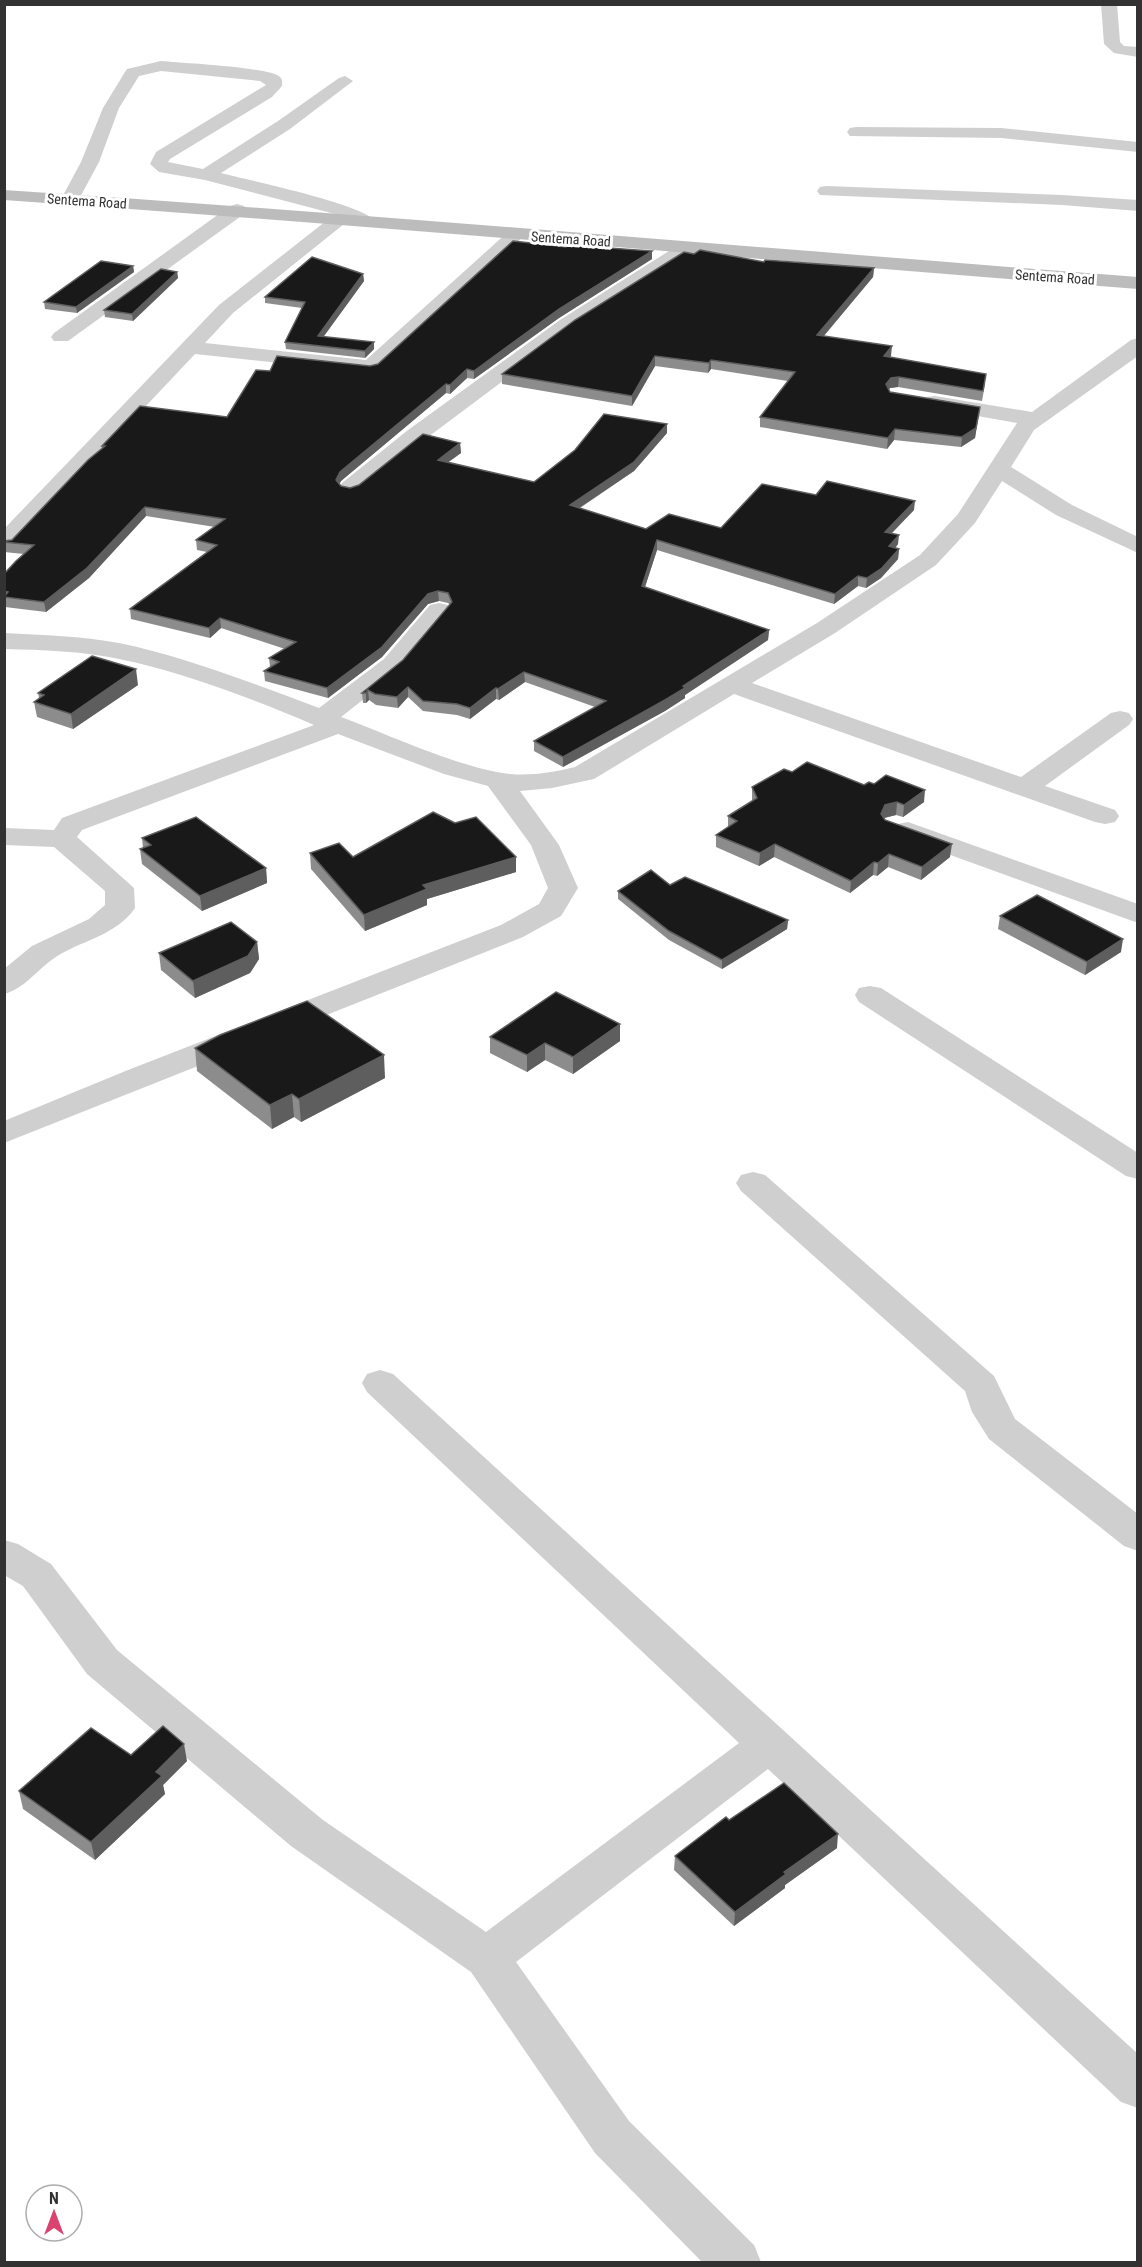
<svg xmlns="http://www.w3.org/2000/svg" width="1142" height="2267" font-family="'Roboto Condensed',sans-serif">
  <style>
    .lines { fill: none; stroke-linecap: round; stroke-linejoin: round }
    .minor { fill: #cfcfcf; fill-rule: evenodd }
    .secondary { fill: #bcbcbc; fill-rule: evenodd }
    .wall { fill: #8c8c8c }
    .shaded-wall { fill: #5e5e5e }
    .building { fill: #191919; stroke: #5e5e5e; stroke-width: 1.5 }
    .labels { text-anchor: middle; stroke-width: 6; stroke-linejoin: round; paint-order: stroke }
    .far-street-label { font-size: 14px; fill: #323232; stroke: #fff }
  </style>
  <rect width="100%" height="100%" fill="#fff"/>
  <g class="lines">
    <g class="minor">
      <polygon points="1101,4 1117,4 1120,42 1124,46 1138,47 1138,57 1114,53 1104,44"/>
      <path d="M161 61C180 63 270 67 280 77 283 80 282 83 282 86L272 97 170 159 168 162 203 169 278 121 339 78 345 76 353 81 290 129 221 173C247 180 363 204 375 221L373 225 366 227 349 220 233 313 205 343 366 360 509 231H523L525 235 378 371 371 373 195 354 12 548 4 550V529L219 305 335 214 205 180 159 172 150 164 156 152 266 85 260 81 161 71 139 76 119 108 99 162 78 201 75 205H63L60 201 81 162 103 108 125 72 127 69Z"/>
      <polygon points="856,127 1001,128 1138,142 1138,152 1001,138 850,136 847,132 850,128"/>
      <polygon points="826,186 1062,195 1138,200 1138,211 1062,205 820,195 817,191 820,187"/>
      <polygon points="237,204 244,206 246,210 244,214 68,341 54,341 51,337 54,333 230,206"/>
      <polygon points="687,242 694,244 697,248 694,252 574,328 424,440 358,493 350,495 342,493 339,488 342,483 408,430 560,320 680,244"/>
      <path d="M1138 338V356L1034 430 1011 467 1072 505 1138 537V553L1056 515 1002 481 975 523 936 565 835 633 752 683 1021 777 1111 713 1120 711 1129 713 1133 719 1129 725 1045 786 1115 810 1119 816 1115 822 1105 824 1095 822 734 694 594 779 552 788 520 791 559 845 578 888 561 916 523 937 4 1143V1121L128 1070 501 925 539 904 548 888 531 845 488 786 444 774 338 734 82 830 77 837 134 888 135 908C115 937 80 940 53 959 36 971 24 989 4 994V969L32 946 89 919 105 905V891L54 847 4 845V828L54 830 62 818 314 725C255 700 181 671 119 659 81 651 43 650 4 649V633C43 635 81 636 119 643 187 657 254 684 319 708L384 659 430 605 439 603 448 605 451 610 402 669 341 717C390 735 461 769 511 774 532 776 554 772 575 767L817 623 920 555 958 514 1017 423 927 407 924 402 927 397 935 396 1032 412 1131 340Z"/>
      <polygon points="908,822 1138,904 1138,923 898,836 894,830 898,824"/>
      <polygon points="870,986 881,988 1138,1153 1138,1179 1126,1176 859,1002 855,995 859,988"/>
      <polygon points="753,1172 765,1175 994,1376 1015,1419 1138,1514 1138,1551 1124,1546 989,1439 972,1412 965,1391 741,1191 736,1183 741,1175"/>
      <polygon points="380,1370 393,1374 1138,2054 1138,2108 1121,2102 768,1769 516,1962 629,2121 754,2245 761,2262 702,2262 595,2153 471,1972 291,1846 87,1674 23,1586 4,1575 4,1540 18,1544 51,1564 117,1650 323,1820 486,1932 739,1743 367,1392 362,1383 367,1374"/>
    </g>
    <path class="secondary" d="M4 190C382 215 760 248 1138 277V289C760 260 382 226 4 200Z"/>
  </g>
  <g class="wall">
    <polygon points="566,247 652,251 652,259 559,318 474,379 467,378 450,394 446,393 341,481 339,484 341,486 350,488 359,485 460,443 461,453 448,462 534,482 667,433 634,471 580,508 646,529 721,528 816,495 914,510 892,533 898,544 895,548 899,549 898,559 881,578 866,588 858,586 834,604 657,550 645,587 769,630 768,640 685,695 685,698 665,711 563,767 534,751 534,741 595,707 525,682 499,700 496,699 470,719 457,715 423,711 408,697 398,708 376,705 369,700 366,703 363,703 362,693 403,660 450,605 448,603 439,601 428,604 382,657 328,698 265,681 264,671 270,667 269,658 285,649 221,628 210,638 131,619 130,609 207,552 197,550 196,540 215,527 146,516 89,578 46,612 5,607 4,574 24,554 4,552 4,541 12,540 102,449 102,446 227,417 270,371 370,366 378,364"/>
    <polygon points="694,254 764,262 874,268 873,277 824,336 891,356 890,357 985,384 982,401 898,387 890,388 889,389 890,392 980,407 975,438 961,447 894,440 887,449 760,427 760,417 788,381 711,369 708,373 655,366 632,406 502,384 502,374"/>
    <polygon points="133,266 134,272 77,313 45,309 44,302"/>
    <polygon points="177,272 178,278 133,321 105,317 104,310"/>
    <polygon points="363,274 364,281 323,337 374,342 374,349 365,358 286,349 285,342 302,308 265,303 265,297"/>
    <polygon points="138,685 73,729 37,717 34,702 39,698 38,693"/>
    <polygon points="792,772 864,785 924,802 903,817 896,815 884,818 885,820 950,857 921,880 888,867 877,876 873,875 850,893 774,857 759,866 716,847 716,835 728,827 728,816 752,801 752,787"/>
    <polygon points="142,838 266,868 267,883 202,911 142,864 140,849 143,848"/>
    <polygon points="310,853 353,857 516,872 427,899 427,905 365,931 311,869"/>
    <polygon points="670,885 788,920 787,929 722,969 669,940 618,899 618,891"/>
    <polygon points="1000,916 1121,952 1085,975 998,929"/>
    <polygon points="257,942 259,959 250,973 195,998 161,970 159,953"/>
    <polygon points="490,1037 620,1041 573,1074 545,1060 527,1072 490,1053"/>
    <polygon points="195,1048 385,1078 301,1122 294,1117 272,1129 197,1071"/>
    <polygon points="131,1755 187,1761 163,1785 165,1794 95,1860 23,1809 19,1791"/>
    <polygon points="729,1820 837,1848 785,1885 785,1888 734,1926 674,1870 675,1856"/>
  </g>
  <g class="shaded-wall">
    <polygon points="652,251 652,259 559,318 474,379 474,371 559,309"/>
    <polygon points="133,266 134,272 77,313 76,307"/>
    <polygon points="874,268 873,277 816,345 817,335"/>
    <polygon points="177,272 178,278 133,321 132,314"/>
    <polygon points="363,274 364,281 319,343 318,336"/>
    <polygon points="374,342 374,349 365,358 365,351"/>
    <polygon points="892,346 891,356 883,366 884,356"/>
    <polygon points="655,356 655,366 632,406 632,396"/>
    <polygon points="711,360 711,369 708,373 709,363"/>
    <polygon points="467,369 467,378 450,394 450,385"/>
    <polygon points="899,377 898,387 890,388 885,394 886,384 891,378"/>
    <polygon points="446,384 446,393 341,481 337,489 336,480 340,472"/>
    <polygon points="980,407 975,438 961,447 962,437"/>
    <polygon points="667,424 667,433 634,471 570,514 570,505"/>
    <polygon points="895,429 894,440 887,449 888,438"/>
    <polygon points="460,443 461,453 439,469 438,460"/>
    <polygon points="915,501 914,510 884,541 885,532"/>
    <polygon points="145,507 146,516 89,578 46,612 44,602"/>
    <polygon points="899,535 898,544 889,556 889,546"/>
    <polygon points="657,540 657,550 642,596 642,586"/>
    <polygon points="899,549 898,559 881,578 866,588 867,578"/>
    <polygon points="858,576 858,586 834,604 835,594"/>
    <polygon points="438,591 439,601 428,604 382,657 328,698 327,688 428,594"/>
    <polygon points="220,618 221,628 210,638 209,628"/>
    <polygon points="769,630 768,640 685,695 685,698 665,711 563,767 563,757 683,686"/>
    <polygon points="136,669 138,685 73,729 71,714"/>
    <polygon points="524,672 525,682 499,700 498,689"/>
    <polygon points="408,687 408,697 398,708 397,697"/>
    <polygon points="496,688 496,699 470,719 470,708"/>
    <polygon points="368,690 369,700 366,703 366,693"/>
    <polygon points="925,790 924,802 903,817 904,805"/>
    <polygon points="897,802 896,815 884,818 881,814 885,805"/>
    <polygon points="775,844 774,857 759,866 760,853"/>
    <polygon points="952,844 950,857 921,880 922,867"/>
    <polygon points="889,854 888,867 877,876 878,863"/>
    <polygon points="516,857 516,872 427,899 427,905 365,931 364,915 423,885"/>
    <polygon points="874,862 873,875 850,893 851,881"/>
    <polygon points="266,868 267,883 202,911 200,896"/>
    <polygon points="788,920 787,929 722,969 722,960"/>
    <polygon points="1123,939 1121,952 1085,975 1087,962"/>
    <polygon points="257,942 259,959 250,973 195,998 193,981"/>
    <polygon points="620,1024 620,1041 573,1074 573,1057"/>
    <polygon points="545,1043 545,1060 527,1072 527,1055"/>
    <polygon points="384,1055 385,1078 301,1122 299,1099"/>
    <polygon points="292,1094 294,1117 272,1129 270,1105"/>
    <polygon points="184,1744 187,1761 163,1785 165,1794 95,1860 91,1842 156,1772"/>
    <polygon points="838,1834 837,1848 785,1885 785,1888 734,1926 735,1912 784,1872"/>
  </g>
  <g class="building">
    <polygon points="513,241 566,247 567,245 652,251 559,309 474,371 467,369 450,385 446,384 340,472 336,480 341,486 350,488 359,485 423,434 460,443 438,460 534,482 575,450 604,414 667,424 634,462 570,505 646,529 669,514 721,528 762,484 816,495 827,481 915,501 885,532 899,535 889,546 899,549 882,568 867,578 858,576 835,594 657,540 642,586 769,630 683,686 685,688 665,700 563,757 534,741 606,701 524,672 498,689 496,688 470,708 457,704 423,701 408,687 397,697 375,694 368,690 366,693 362,693 403,660 452,602 448,593 438,591 428,594 382,647 327,688 264,671 279,662 269,658 296,642 220,618 209,628 130,609 217,545 196,540 225,519 145,507 87,568 44,602 4,597 8,592 4,591 4,574 16,561 34,545 4,542 4,541 12,540 88,460 105,446 102,446 140,406 227,417 256,370 270,371 277,356 370,366 378,364"/>
    <polygon points="700,250 764,262 765,260 874,268 817,335 892,346 884,356 986,374 983,391 899,377 891,378 886,384 890,392 980,407 976,428 962,437 895,429 888,438 760,417 795,372 711,360 709,363 655,356 632,396 502,374 575,320 684,252 694,254"/>
    <polygon points="312,257 363,274 318,336 374,342 365,351 285,342 305,302 265,297"/>
    <polygon points="101,261 133,266 76,307 44,302"/>
    <polygon points="161,269 177,272 132,314 104,310"/>
    <polygon points="92,656 136,669 71,714 34,702 44,695 38,693"/>
    <polygon points="807,762 864,785 869,782 874,784 886,775 925,790 904,805 897,802 885,805 881,814 885,820 952,844 922,867 889,854 878,863 874,862 851,881 775,844 760,853 716,835 737,821 728,816 757,798 752,787 784,769 792,772"/>
    <polygon points="433,812 455,823 476,817 516,857 423,885 427,889 364,915 310,853 339,843 353,857"/>
    <polygon points="196,817 266,868 200,896 140,849 151,845 142,838"/>
    <polygon points="651,870 670,885 685,877 788,920 722,960 669,931 618,891"/>
    <polygon points="1037,895 1123,939 1087,962 1000,916"/>
    <polygon points="231,922 257,942 248,956 193,981 159,953"/>
    <polygon points="556,992 620,1024 573,1057 545,1043 527,1055 490,1037"/>
    <polygon points="307,1001 384,1055 299,1099 292,1094 270,1105 195,1048 220,1035"/>
    <polygon points="163,1726 184,1744 156,1772 162,1776 91,1842 19,1791 91,1728 131,1755"/>
    <polygon points="784,1783 838,1834 784,1872 786,1874 735,1912 675,1856 726,1817 729,1820"/>
  </g>
  <g class="labels">
    <g class="far-street-label">
      <text transform="translate(87 201) rotate(4)" y="5">Sentema Road</text>
      <text transform="translate(571 239) rotate(4)" y="5">Sentema Road</text>
      <text transform="translate(1055 277) rotate(4)" y="5">Sentema Road</text>
    </g>
  </g>
  <rect width="1142" height="2267" fill="none" stroke="#323232" stroke-width="12"/>
  <g transform="translate(54 2213)"><circle r="28" fill="#ffffff" stroke="#adadad" stroke-width="1.5"/>
  <path d="M0-4.5L10 22L0 15L-10 22Z" fill="#da4370"/>
  <text y="-9" font-size="16" font-weight="bold" text-anchor="middle" fill="#323232">N</text>
  </g>
</svg>
